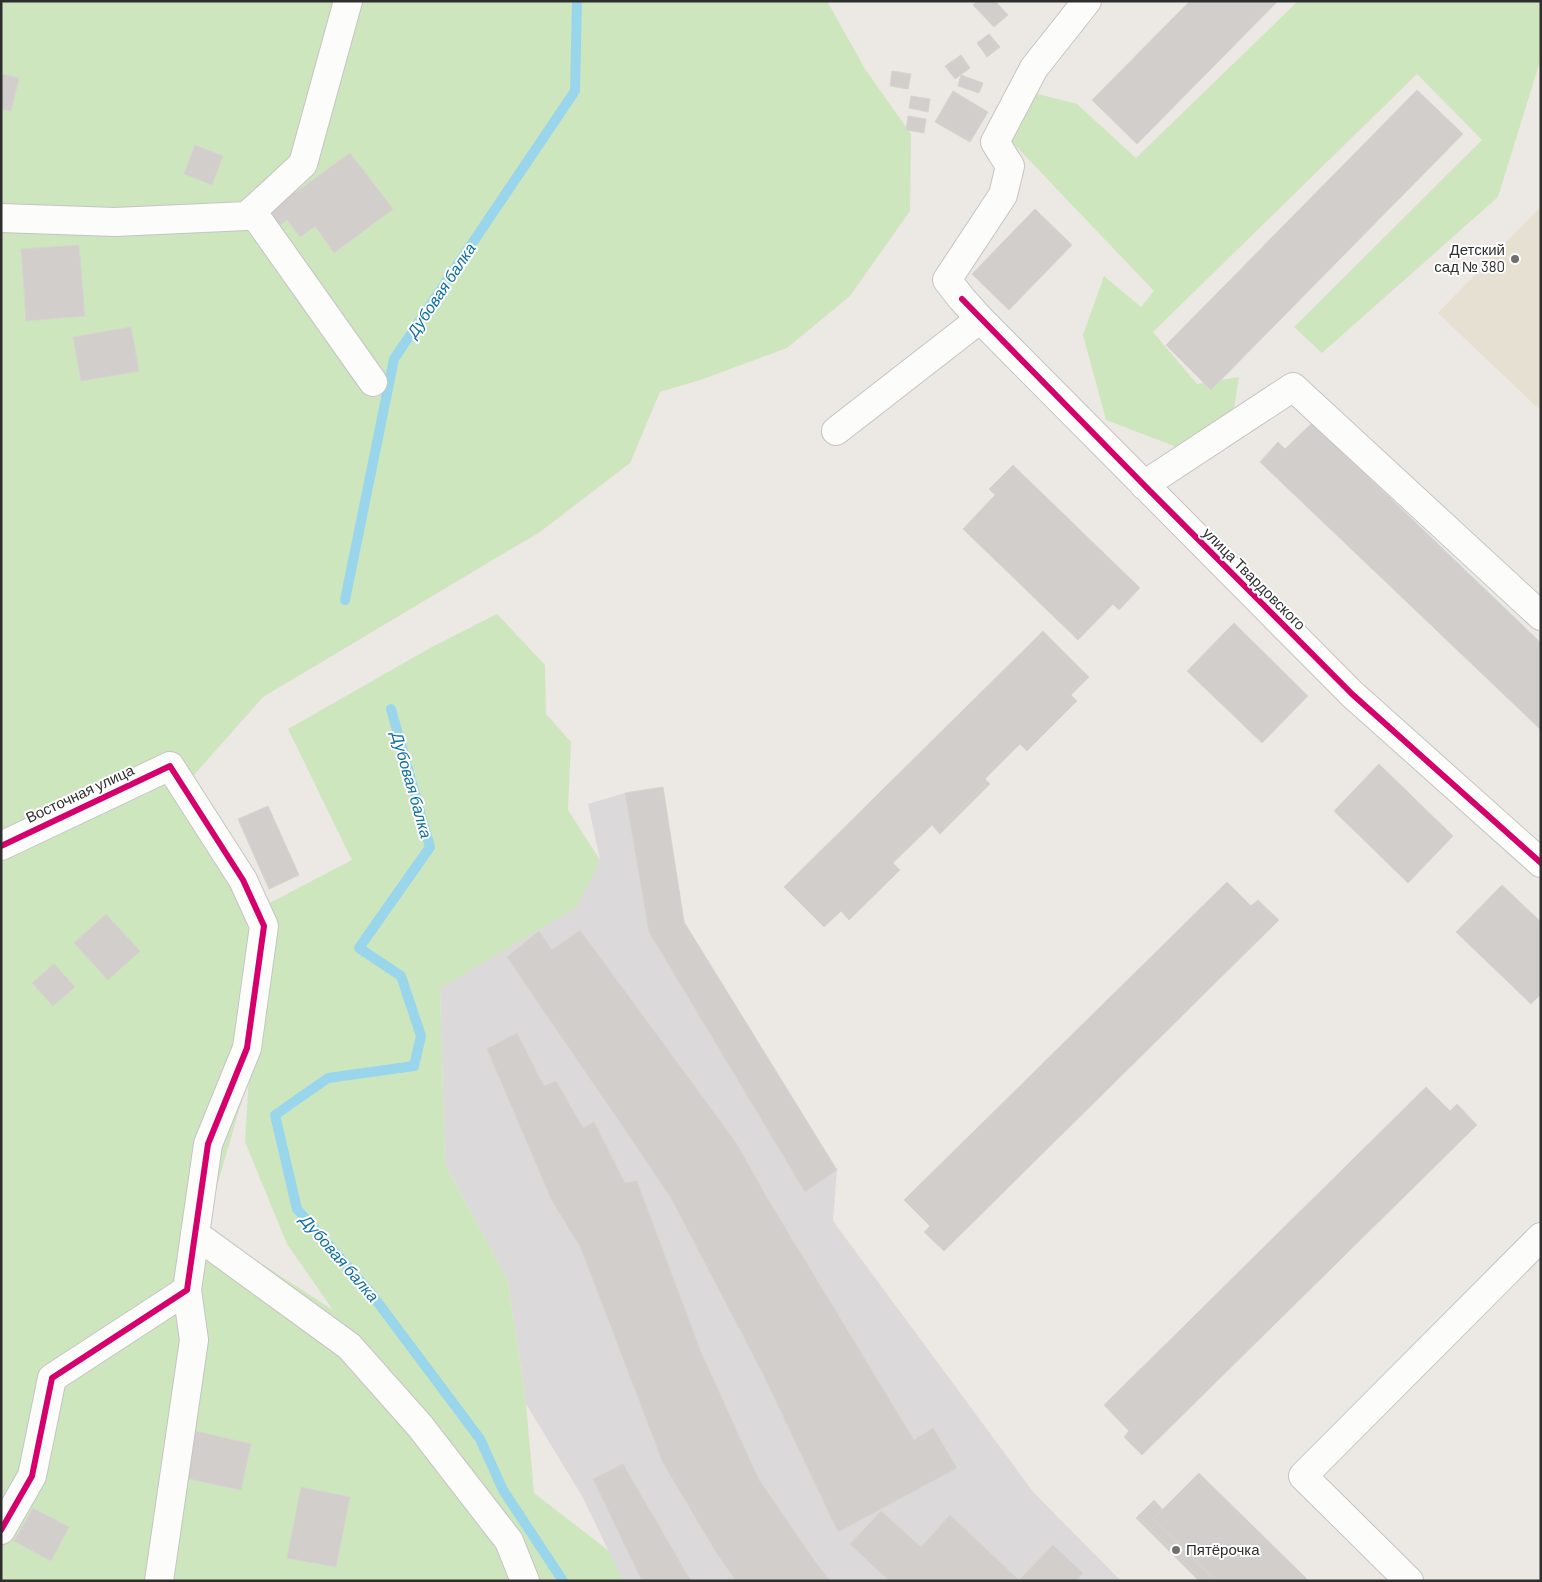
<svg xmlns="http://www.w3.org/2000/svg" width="1542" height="1582" font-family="Barlow,sans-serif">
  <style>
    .industrial { fill: #dcd9db }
    .education { fill: #e6e0d3 }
    .green { fill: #cee6be; fill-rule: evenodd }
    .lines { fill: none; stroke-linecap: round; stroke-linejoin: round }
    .stream { stroke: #99d6ec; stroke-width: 10 }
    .building { fill: #d1cecb; stroke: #d7d4d0 }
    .minor-casing { stroke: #c5c4c5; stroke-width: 30 }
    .minor { stroke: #fcfcfb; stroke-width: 28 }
    .cycleway-casing { stroke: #fff; stroke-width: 9 }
    .cycleway { stroke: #d6006c; stroke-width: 6 }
    .poi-dot { fill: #706f6e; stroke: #fff; stroke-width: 2 }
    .labels { text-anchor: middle; stroke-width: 4; stroke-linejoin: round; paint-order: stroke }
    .poi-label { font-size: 15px; fill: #2e2e2e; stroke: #fff; text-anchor: end }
    .street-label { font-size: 15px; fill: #2e2e2e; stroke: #fff }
    .water-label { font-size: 16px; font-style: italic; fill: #0d6fa3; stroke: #fff }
  </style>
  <rect width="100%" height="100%" fill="#ece8e4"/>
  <polygon class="industrial" points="663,787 684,922 837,1170 833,1221 1034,1493 1121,1581 623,1581 582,1496 526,1404 508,1281 445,1164 440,988 576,907 600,860 588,804 625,793"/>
  <polygon class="education" points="1541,206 1541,411 1438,313"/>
  <g class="green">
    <path d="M1 1H827L865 69 911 134 910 211 850 296 787 348 703 379 660 392 630 463 540 532 263 697 194 775 262 907 352 860 288 729 430 648 497 614 545 665 546 714 571 742 568 810 600 860 576 908 440 988 445 1164 508 1281 526 1404 534 1493 609 1551 623 1581H1ZM249 1076 245 1142 287 1244 333 1310 205 1227Z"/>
    <polygon points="1298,1 1541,1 1541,58 1498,197 1322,353 1294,327 1482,140 1417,74 1153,332 1197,384 1239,377 1232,422 1195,454 1106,420 1083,335 1104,276 1141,307 1154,291 1009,139 1026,91 1077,104 1136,158"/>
  </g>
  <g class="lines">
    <g class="stream">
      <polyline points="345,600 394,359 575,91 577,1"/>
      <polyline points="391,709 430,847 359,948 401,976 421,1036 414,1066 328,1078 275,1115 297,1209 370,1292 480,1439 503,1490 563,1581"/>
    </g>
  </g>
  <g class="building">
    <polygon points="977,1 995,1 1008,15 994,27 973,5"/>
    <polygon points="1190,1 1278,1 1137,144 1092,100"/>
    <polygon points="989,34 1000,47 987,57 977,43"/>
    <polygon points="961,55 970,68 955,79 945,66"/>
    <polygon points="892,71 911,74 908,89 890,86"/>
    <polygon points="1,74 19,78 11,111 1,109"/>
    <polygon points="961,75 983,83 979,93 958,86"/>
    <polygon points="1417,90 1463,134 1211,390 1166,345"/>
    <polygon points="953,91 988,112 970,142 935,122"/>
    <polygon points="911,96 930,99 928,112 909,108"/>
    <polygon points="908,116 926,119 924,133 906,130"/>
    <polygon points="195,145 223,156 212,185 184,174"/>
    <polygon points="350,153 393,209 334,253 315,226 300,237 287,220 270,232 257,215 292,189 295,193"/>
    <polygon points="1035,209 1072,245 1009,310 972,274"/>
    <polygon points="79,245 85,316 26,321 21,249"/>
    <polygon points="131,327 139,371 81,381 73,337"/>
    <polygon points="1312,423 1541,643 1541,730 1260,462 1278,442 1285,449"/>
    <polygon points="1013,465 1140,588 1119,610 1113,604 1078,640 963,529 995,495 989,489"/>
    <polygon points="1234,623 1308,696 1262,743 1187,671"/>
    <polygon points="1043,631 1089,677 1071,695 1077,701 1027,751 1020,744 985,779 990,784 940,834 932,825 893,863 900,870 849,920 841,911 824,927 784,887"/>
    <polygon points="1379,764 1453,836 1408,883 1334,811"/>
    <polygon points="663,787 684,922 837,1170 805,1192 649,932 625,793"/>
    <polygon points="268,806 299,875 269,889 238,819"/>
    <polygon points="1227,882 1251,906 1258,900 1279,920 944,1251 924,1232 930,1226 904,1200"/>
    <polygon points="1502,885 1541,922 1541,994 1531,1004 1456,932"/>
    <polygon points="106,914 140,951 108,980 74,943"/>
    <polygon points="580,930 737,1144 766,1196 914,1440 933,1428 957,1468 838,1532 763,1374 670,1196 507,957 539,931 552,950"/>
    <polygon points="54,964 75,987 53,1006 32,983"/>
    <polygon points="517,1033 544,1086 556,1081 583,1128 594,1122 625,1183 637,1181 701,1352 759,1480 817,1564 830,1581 736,1581 714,1549 663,1463 580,1246 552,1201 487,1049"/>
    <polygon points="1426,1087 1450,1111 1457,1104 1477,1125 1142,1455 1124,1437 1129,1431 1104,1405"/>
    <polygon points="195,1431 251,1444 241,1490 185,1478"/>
    <polygon points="623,1464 691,1581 642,1581 593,1479"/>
    <polygon points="1199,1473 1309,1581 1216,1581 1153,1519"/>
    <polygon points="301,1487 350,1497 336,1567 287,1558"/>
    <polygon points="1154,1500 1163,1510 1153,1519 1216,1581 1199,1581 1136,1518"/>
    <polygon points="33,1508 69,1527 51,1561 14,1541"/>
    <polygon points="881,1511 921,1547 950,1515 1019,1580 1053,1545 1083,1573 1076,1581 889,1581 850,1544"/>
  </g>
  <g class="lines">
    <defs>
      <g id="minor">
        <polyline points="1087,1 1034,68 995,142 1010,166 1003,195 947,280 962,299 980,319 1352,694 1541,863"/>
        <polyline points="252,211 373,382"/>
        <polyline points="1,218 115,222 247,216 303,164 348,1"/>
        <polyline points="836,431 980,319"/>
        <polyline points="1144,485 1293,387 1541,616"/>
        <polyline points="1,846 170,766 243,880 264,926 247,1048 208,1144 187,1290 194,1340 159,1581"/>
        <polyline points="195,1234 349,1346 420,1426 509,1541 525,1581"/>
        <polyline points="1,1530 32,1476 52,1378 187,1290"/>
        <polyline points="1409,1581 1303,1476 1541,1237"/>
      </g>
    </defs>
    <use href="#minor" class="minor-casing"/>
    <use href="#minor" class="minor"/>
    <defs>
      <g id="cycleway">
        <polyline points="962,299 1144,485 1352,694 1541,863"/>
        <polyline points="1,846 170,766 243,880 264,926 247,1048 208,1144 187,1290 52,1378 32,1476 1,1530"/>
      </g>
    </defs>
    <use href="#cycleway" class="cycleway-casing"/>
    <use href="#cycleway" class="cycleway"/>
  </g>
  <g class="poi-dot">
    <circle cx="1515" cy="259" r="5"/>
    <circle cx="1176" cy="1550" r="5"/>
  </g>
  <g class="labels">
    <g class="poi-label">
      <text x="1505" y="255">Детский<tspan x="1505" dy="17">сад № 380</tspan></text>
      <text x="1186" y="1555" text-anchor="start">Пятёрочка</text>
    </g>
    <g class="street-label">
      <text transform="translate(1254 579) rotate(45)" y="5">улица Твардовского</text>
      <text transform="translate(80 794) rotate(-25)" y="5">Восточная улица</text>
    </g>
    <g class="water-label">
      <text transform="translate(441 290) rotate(-56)" y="6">Дубовая балка</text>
      <text transform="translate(412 785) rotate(74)" y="6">Дубовая балка</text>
      <text transform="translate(340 1258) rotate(49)" y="6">Дубовая балка</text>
    </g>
  </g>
  <rect width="1542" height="1582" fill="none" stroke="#2e2e2e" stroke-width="5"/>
</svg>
